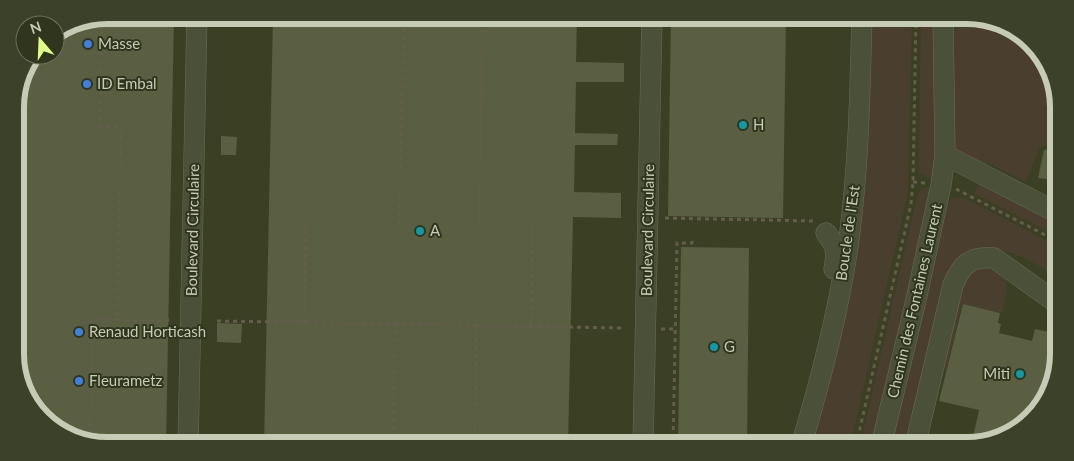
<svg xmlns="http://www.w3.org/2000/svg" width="1074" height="461" font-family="Lato,sans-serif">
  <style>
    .green { fill: #4a3f2e }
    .building { fill: #595f40 }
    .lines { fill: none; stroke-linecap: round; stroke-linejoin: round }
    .minor-casing { stroke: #696e56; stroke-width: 21 }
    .path { stroke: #645d4b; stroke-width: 3; stroke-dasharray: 4 4; stroke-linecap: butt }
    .minor { stroke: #4b5038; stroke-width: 20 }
    .shop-dot { fill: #3f7fe0; stroke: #30351d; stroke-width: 2 }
    .culture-dot { fill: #0f9aa8; stroke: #30351d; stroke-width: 2 }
    .labels { text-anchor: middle; stroke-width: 4; stroke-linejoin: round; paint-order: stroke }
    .poi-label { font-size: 15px; fill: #c6cbb5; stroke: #30351d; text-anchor: start }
    .street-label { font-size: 15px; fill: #c6cbb5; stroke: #30351d }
    .rim { fill: none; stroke: #c6cbb5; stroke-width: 6 }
  </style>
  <rect width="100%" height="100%" fill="#3b4024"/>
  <g class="green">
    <polygon points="867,15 912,15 908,192 850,446 811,446 838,329"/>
    <polygon points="921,15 934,15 935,154 932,179 919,173"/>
    <polygon points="957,15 968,15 1002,22 1040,51 1058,94 1057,143 1039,147 1026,182 987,162 984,167 957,151 954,146 951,30 958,29"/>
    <polygon points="981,180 1056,219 1055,235 974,193"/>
    <polygon points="927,188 931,189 871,446 860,446 918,193 921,190"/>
    <path d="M957 197 964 198 1055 245 1054 274C1037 265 1017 251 996 250 988 249 979 251 972 251L910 446H889L947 205 951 199Z"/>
    <polygon points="986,267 990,267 1006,279 1007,291 1002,313 962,304 946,371 939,369 959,291 971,272"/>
  </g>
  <g class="building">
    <polygon points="106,15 174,15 166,446 106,446 72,439 34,410 17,372 15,100 25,66 33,55 55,55 55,34"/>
    <polygon points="273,15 577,15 576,62 624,63 624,82 576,82 575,133 618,134 617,145 575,145 574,192 621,193 621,218 573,217 568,446 264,446"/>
    <polygon points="671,15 786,15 783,218 668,216"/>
    <polygon points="221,136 237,137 236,155 221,155"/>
    <polygon points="1057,147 1057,167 1054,180 1038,178 1044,150"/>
    <polygon points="681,247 749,248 747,446 678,446"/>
    <polygon points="963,304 1000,313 998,323 1001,324 999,333 1032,341 1035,329 1053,333 1052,389 1019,430 973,446 971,446 979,410 939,401"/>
    <polygon points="217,323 242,324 241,343 217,342"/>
  </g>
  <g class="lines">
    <defs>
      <g id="minor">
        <polyline points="945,155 1056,212"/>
        <path d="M826 233C837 247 837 252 834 269"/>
        <polyline points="188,446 197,15"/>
        <polyline points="643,446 652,15"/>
        <path d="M801 446C822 376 841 304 850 231 859 159 860 87 862 15"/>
        <polyline points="881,446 916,300 941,185 945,155 943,15"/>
        <path d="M915 446 953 285C962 264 970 256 994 258L1054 301"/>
      </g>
    </defs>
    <use href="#minor" class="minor-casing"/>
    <g class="path">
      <polyline points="913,182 925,183"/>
      <polyline points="956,189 1055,240"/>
      <polyline points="665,218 813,221"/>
      <polyline points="399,224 404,15"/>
      <polyline points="479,225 483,15"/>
      <polyline points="117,320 170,320"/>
      <polyline points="217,321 622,328"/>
      <polyline points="304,322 306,222"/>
      <polyline points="531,326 533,226"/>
      <polyline points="661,329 675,329"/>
      <polyline points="90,443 93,319 117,320 121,127 100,126 102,17"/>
      <polyline points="393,446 395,324"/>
      <polyline points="474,446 477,325"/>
      <polyline points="673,446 677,243 692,243 692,237"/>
      <polyline points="856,446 911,204 913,182 916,15"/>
    </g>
    <use href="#minor" class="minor"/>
  </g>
  <g class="shop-dot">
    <circle cx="88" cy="44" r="5"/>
    <circle cx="87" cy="84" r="5"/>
    <circle cx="79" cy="332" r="5"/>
    <circle cx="79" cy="381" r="5"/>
  </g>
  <g class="culture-dot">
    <circle cx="743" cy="125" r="5"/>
    <circle cx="420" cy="231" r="5"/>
    <circle cx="714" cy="347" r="5"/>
    <circle cx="1020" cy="374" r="5"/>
  </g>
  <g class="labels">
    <g class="poi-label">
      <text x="98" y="49">Masse</text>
      <text x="97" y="89">ID Embal</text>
      <text x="753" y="130">H</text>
      <text x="430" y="236">A</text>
      <text x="89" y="337">Renaud Horticash</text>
      <text x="724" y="352">G</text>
      <text x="1010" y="379" text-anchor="end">Miti</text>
      <text x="89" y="386">Fleurametz</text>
    </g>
    <g class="street-label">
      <text transform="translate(193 230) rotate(-89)" y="5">Boulevard Circulaire</text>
      <text transform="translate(648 230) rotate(-89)" y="5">Boulevard Circulaire</text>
      <text transform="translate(848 233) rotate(-82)" y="5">Boucle de l'Est</text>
      <text transform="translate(915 301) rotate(-77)" y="5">Chemin des Fontaines Laurent</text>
    </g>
  </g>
  <path d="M0 0H1074V461H0ZM107 24H967A83 83 0 0 1 1050 107V354A83 83 0 0 1 967 437H107A83 83 0 0 1 24 354V107A83 83 0 0 1 107 24Z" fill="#3c4129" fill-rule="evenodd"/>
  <path class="rim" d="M107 24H967A83 83 0 0 1 1050 107V354A83 83 0 0 1 967 437H107A83 83 0 0 1 24 354V107A83 83 0 0 1 107 24Z"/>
  <g transform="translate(40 40) rotate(341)"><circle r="24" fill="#30351d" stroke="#6c715a"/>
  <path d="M0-4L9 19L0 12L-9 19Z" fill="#e1fc89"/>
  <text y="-8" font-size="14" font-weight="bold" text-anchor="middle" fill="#c6cbb5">N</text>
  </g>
</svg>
